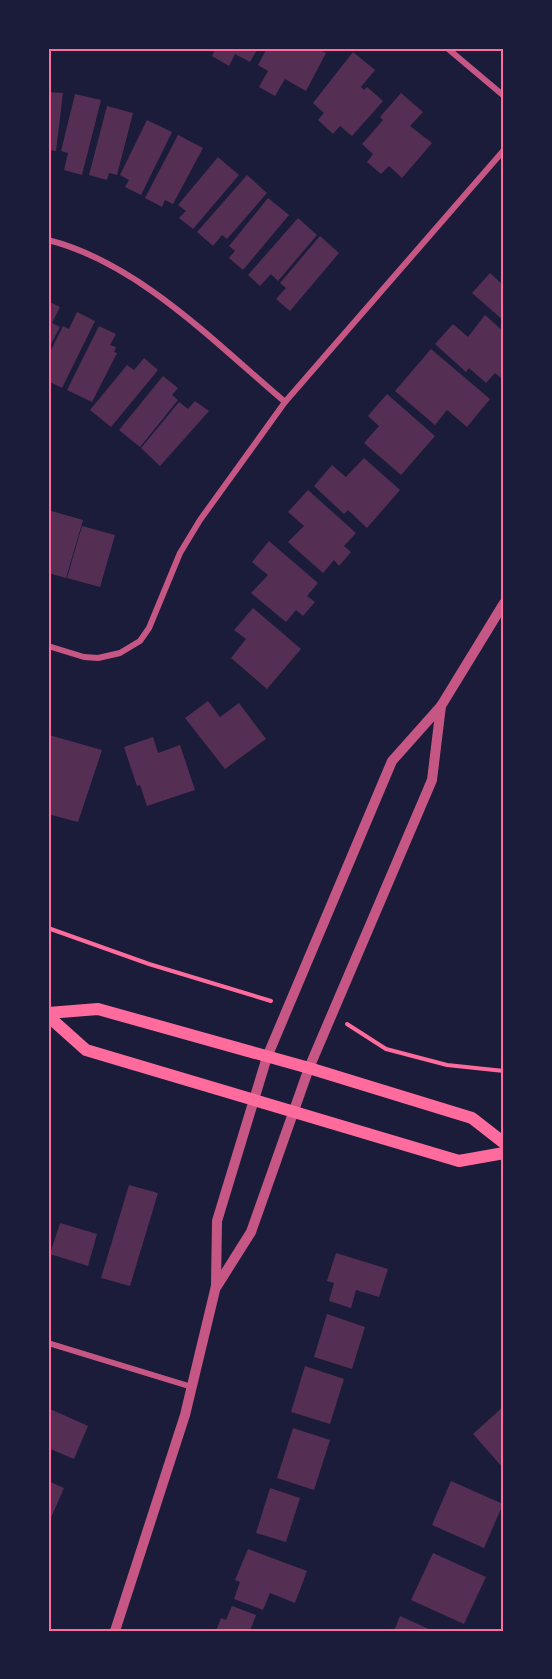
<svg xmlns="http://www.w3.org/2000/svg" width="552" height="1679" font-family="'Space Grotesk',sans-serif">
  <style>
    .building { fill: #542f53 }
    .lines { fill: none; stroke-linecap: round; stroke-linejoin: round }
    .path { stroke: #ff6b9d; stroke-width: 4 }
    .minor { stroke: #c65784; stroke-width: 6 }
    .tertiary { stroke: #c65784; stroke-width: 10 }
    .secondary { stroke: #ff6b9d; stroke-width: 12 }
    .neatline { fill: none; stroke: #ff6b9d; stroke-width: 2 }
  </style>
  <rect width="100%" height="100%" fill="#1b1b3a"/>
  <g class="building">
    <polygon points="216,48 258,48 250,62 235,54 229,66 212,56"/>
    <polygon points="267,48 317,48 326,53 306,91 285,79 275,96 259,87 268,71 258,65"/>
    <polygon points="353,52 375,70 361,87 364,90 367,87 383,101 352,136 340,126 333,134 318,120 324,113 313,103"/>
    <polygon points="48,92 63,93 56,151 48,150"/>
    <polygon points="401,93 423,112 410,126 432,143 402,178 389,166 381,174 367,162 373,154 362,144 383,120 380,117"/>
    <polygon points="75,94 101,100 82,175 64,170 68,153 61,151"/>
    <polygon points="107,106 133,113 117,175 109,173 107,180 89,175"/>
    <polygon points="147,120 172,132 141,195 125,187 129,180 120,175"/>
    <polygon points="178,135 203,148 173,204 165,200 162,207 145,198"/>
    <polygon points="218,157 239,175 193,229 179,218 186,211 178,205"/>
    <polygon points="247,175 267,193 227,239 222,235 213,246 197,232"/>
    <polygon points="268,198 289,215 243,270 229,258 235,251 229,246"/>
    <polygon points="298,218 317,235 278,281 271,274 260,286 248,275"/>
    <polygon points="320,236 339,253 290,311 276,299 286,288 280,283"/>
    <polygon points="490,273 504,286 504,321 472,293"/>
    <polygon points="48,301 60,307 52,323 60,327 48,350"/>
    <polygon points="77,312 95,321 62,388 48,381 48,356 63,326 69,329"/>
    <polygon points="485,315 504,332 504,377 502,379 495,373 486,383 469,368 466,372 435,344 453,324 468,337"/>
    <polygon points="99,326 116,334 110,345 116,347 114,352 117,353 92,402 67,390"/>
    <polygon points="431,349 490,399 467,427 447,410 435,425 395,391"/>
    <polygon points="144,358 158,370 111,427 90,410 127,365 134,370"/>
    <polygon points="163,376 178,388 172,395 178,400 140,447 119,430"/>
    <polygon points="387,394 435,436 401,475 364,443 379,426 368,416"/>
    <polygon points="195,401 209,411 160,466 141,448 179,402 188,409"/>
    <polygon points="364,458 400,490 367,528 348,510 344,514 314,486 332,465 346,477"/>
    <polygon points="308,490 356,533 344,546 351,552 339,566 334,560 323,573 288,542 304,526 288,512"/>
    <polygon points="48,510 83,520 66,578 48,573"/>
    <polygon points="82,526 115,535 100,587 67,578"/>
    <polygon points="269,541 318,583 307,596 315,602 303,616 296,610 286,622 251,593 268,575 252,562"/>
    <polygon points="253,608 301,649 267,689 231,658 246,639 234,630"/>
    <polygon points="208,701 220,717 239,703 266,739 225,769 185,718"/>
    <polygon points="49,735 102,750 78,822 48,814"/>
    <polygon points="153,737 158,753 180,745 195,790 147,806 140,785 137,786 124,747"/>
    <polygon points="129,1185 158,1193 130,1286 101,1278"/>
    <polygon points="60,1223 97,1234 88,1266 50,1254"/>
    <polygon points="336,1253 388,1269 379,1297 356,1290 351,1308 329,1301 334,1283 327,1281"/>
    <polygon points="327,1314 365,1327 352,1369 314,1357"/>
    <polygon points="305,1366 344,1379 330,1424 291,1412"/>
    <polygon points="504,1406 504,1469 473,1434"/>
    <polygon points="48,1408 88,1426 74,1459 48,1448"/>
    <polygon points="293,1428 330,1440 314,1490 277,1478"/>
    <polygon points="48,1481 64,1488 50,1520 48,1519"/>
    <polygon points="451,1481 503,1504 484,1548 432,1525"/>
    <polygon points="270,1488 300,1498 286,1542 256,1533"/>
    <polygon points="248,1549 307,1571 295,1603 270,1593 263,1610 234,1599 240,1582 235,1580"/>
    <polygon points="433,1553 486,1577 464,1624 411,1600"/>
    <polygon points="232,1606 256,1615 250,1631 216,1631 221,1618 226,1620"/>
    <polygon points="400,1616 433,1631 394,1631"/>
  </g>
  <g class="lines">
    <g class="path">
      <polyline points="48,928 149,964 271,1001"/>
      <polyline points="347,1024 386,1049 447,1065 504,1071"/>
    </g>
    <g class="minor">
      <polyline points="447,48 504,96"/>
      <path d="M48 240C139 263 215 343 285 402"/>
      <polyline points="48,646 84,657 98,658 120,653 140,641 149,628 180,553 200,520 285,402 504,150"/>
      <polyline points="48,1343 192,1387"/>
    </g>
    <g class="tertiary">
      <polyline points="217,1286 251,1232 309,1068 432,780 441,706"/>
      <polyline points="115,1631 185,1415 216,1286 217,1221 267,1057 392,761 441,706 504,603"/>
    </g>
    <g class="secondary">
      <polyline points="48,1013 98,1009 309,1068 472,1118 504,1143"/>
      <polyline points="48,1016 86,1050 459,1161 504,1153"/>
    </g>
  </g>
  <rect width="552" height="1679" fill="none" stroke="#1b1b3a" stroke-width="99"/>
  <rect x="50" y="50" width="452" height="1580" class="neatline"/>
</svg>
